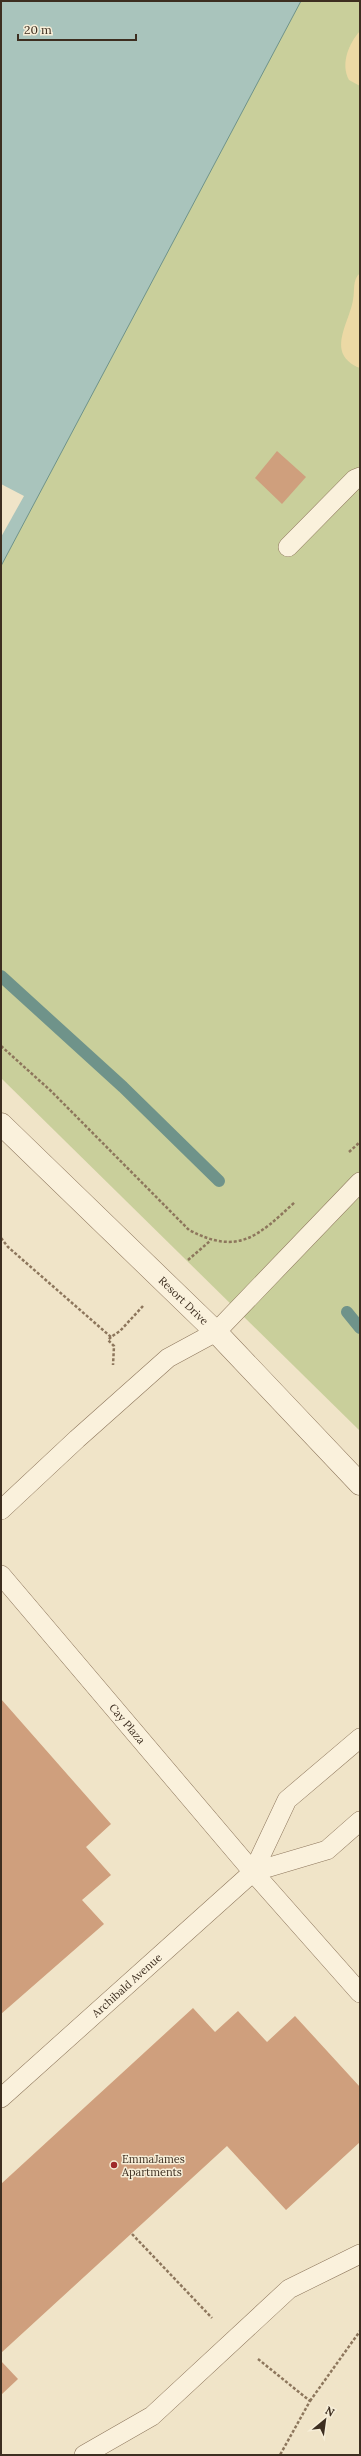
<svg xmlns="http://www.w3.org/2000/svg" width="361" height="2456" font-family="Lora,serif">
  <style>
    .green { fill: #c9cf9b }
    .sand { fill: #ecd9a5 }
    .water { fill: #a9c4bc; stroke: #6f938a }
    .pier { fill: #f0e4c8 }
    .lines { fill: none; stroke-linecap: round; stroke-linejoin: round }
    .stream { stroke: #6f938a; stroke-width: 12 }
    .building { fill: #cf9f7d }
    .lane-casing { stroke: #8d765c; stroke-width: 20 }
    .street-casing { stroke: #8d765c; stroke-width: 23 }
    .path { stroke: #8d765c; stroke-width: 2.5; stroke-dasharray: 3 2; stroke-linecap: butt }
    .lane { stroke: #faf1dc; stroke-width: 19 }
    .street { stroke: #faf1dc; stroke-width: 22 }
    .poi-dot { fill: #9e2a2b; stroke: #f7eed8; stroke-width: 1.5 }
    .labels { text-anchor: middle; stroke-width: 3; stroke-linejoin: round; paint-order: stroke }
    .street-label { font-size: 11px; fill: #3d2e20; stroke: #f7eed8 }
    .poi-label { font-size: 11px; fill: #3d2e20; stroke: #f7eed8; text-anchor: start }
  </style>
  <rect width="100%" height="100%" fill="#f0e4c8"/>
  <polygon class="green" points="1,1 360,1 360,1431 1,1078"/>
  <g class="sand">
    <path d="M360 31V86L349 80C340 64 349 43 360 31Z"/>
    <path d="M360 273V368C325 354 349 324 353 300 355 290 352 280 360 273Z"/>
  </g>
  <polygon class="water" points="1,1 301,1 1,566"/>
  <polygon class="pier" points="1,484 24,496 1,537"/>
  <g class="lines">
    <g class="stream">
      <polyline points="1,976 123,1087 219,1181"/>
      <polyline points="347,1312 360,1328"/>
    </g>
  </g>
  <g class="building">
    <polygon points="277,451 306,477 282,504 255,478"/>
    <polygon points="1,1699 111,1824 86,1847 111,1875 82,1900 104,1924 1,2014"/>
    <polygon points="193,2008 215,2032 238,2011 267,2042 295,2016 360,2087 360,2142 286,2210 227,2146 1,2353 1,2184"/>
    <polygon points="1,2361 18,2379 1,2395"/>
  </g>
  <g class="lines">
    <defs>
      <g id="lane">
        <polyline points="288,547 355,479 360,477"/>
        <polyline points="1,1510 77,1439 168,1358 216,1332 360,1182"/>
        <path id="s1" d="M1 1575 253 1872 360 1993"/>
        <polyline points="253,1872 327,1850 360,1821"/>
        <path id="s2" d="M1 2098 253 1872 287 1800 360 1738"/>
        <polyline points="84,2455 152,2416 289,2289 360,2254"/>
      </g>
      <g id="street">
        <path id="s3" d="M1 1124 216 1332 360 1484"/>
      </g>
    </defs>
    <use href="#lane" class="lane-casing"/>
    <use href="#street" class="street-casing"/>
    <g class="path">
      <path d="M1 1046 51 1091 189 1230C239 1256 258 1236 295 1202"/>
      <polyline points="349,1152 360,1142"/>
      <polyline points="1,1238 8,1247 111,1337 120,1331 143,1306"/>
      <polyline points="188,1260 210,1241"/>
      <polyline points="111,1337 108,1340 114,1346 113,1365"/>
      <polyline points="132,2234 212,2318"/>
      <polyline points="258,2359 310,2401 280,2455"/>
      <polyline points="310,2401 360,2331"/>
    </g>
    <use href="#lane" class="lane"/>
    <use href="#street" class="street"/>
  </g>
  <circle class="poi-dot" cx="114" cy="2165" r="4"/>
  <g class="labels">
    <g class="street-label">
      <text dy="4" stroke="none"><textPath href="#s3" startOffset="254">Resort Drive</textPath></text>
      <text dy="4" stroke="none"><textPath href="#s1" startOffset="195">Cay Plaza</textPath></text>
      <text dy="4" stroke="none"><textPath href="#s2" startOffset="169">Archibald Avenue</textPath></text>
    </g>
    <g class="poi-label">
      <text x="122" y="2163">EmmaJames<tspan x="122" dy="13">Apartments</tspan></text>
    </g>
  </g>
  <rect width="361" height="2456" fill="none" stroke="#3d2e20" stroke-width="4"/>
  <g transform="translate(325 2420) rotate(29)" stroke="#f7eed8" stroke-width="3" paint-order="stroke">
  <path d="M0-3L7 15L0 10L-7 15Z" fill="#3d2e20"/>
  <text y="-6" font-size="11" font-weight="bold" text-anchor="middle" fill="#3d2e20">N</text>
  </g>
  <path d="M18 34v6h118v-6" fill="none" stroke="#3d2e20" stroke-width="2"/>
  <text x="24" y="34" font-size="12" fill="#3d2e20" stroke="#f7eed8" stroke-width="3" paint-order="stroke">20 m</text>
</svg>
